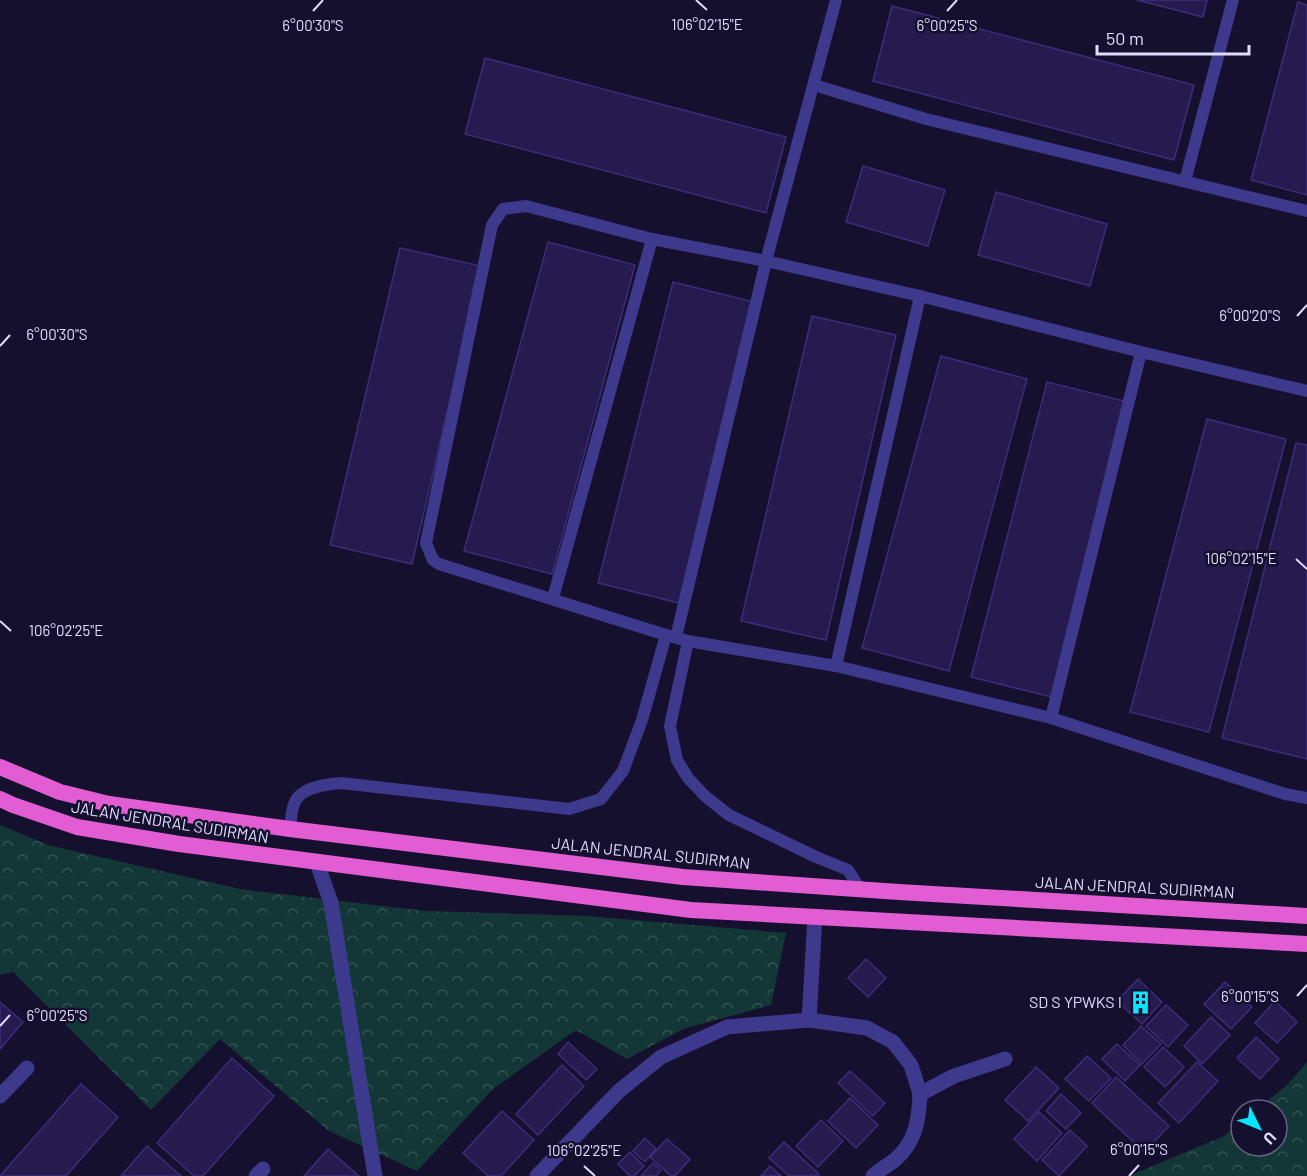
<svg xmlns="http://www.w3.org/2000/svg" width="1307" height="1176" font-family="Barlow,sans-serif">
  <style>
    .forest { fill: url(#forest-crowns) }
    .building { fill: #261b4e; stroke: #3c2c7b; stroke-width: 1.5 }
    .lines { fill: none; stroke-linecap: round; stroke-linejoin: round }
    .service { stroke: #3d398d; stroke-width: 12 }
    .minor { stroke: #3d398d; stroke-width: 15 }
    .trunk { stroke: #e25dd3; stroke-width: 16 }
    .ticks { fill: none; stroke: #e0dcff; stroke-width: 2 }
    .labels { text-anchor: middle; stroke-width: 5; stroke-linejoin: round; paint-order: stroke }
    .street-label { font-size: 16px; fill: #e0dcff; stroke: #15102d }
    .poi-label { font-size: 16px; fill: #e0dcff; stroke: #15102d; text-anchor: end }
    .ticks-label { font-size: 15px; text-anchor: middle; fill: #e0dcff; stroke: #15102d; stroke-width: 5; stroke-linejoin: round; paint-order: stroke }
  </style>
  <defs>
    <pattern id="forest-crowns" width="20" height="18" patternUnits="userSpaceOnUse" patternTransform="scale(1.5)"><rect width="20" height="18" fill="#133736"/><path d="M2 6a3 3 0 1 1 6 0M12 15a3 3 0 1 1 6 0" fill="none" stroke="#355354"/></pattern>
  </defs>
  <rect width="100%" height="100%" fill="#15102d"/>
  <g class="forest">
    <polygon points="0,825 48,845 240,889 426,911 587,916 786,933 771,1005 683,1029 627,1059 576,1030 493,1089 417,1171 329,1131 220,1039 151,1110 13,972 0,975"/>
    <polygon points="1307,1062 1307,1176 1129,1176 1224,1136 1241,1122 1241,1146 1277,1146 1277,1110 1256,1110 1288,1084"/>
  </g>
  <g class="building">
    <polygon points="1137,0 1207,0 1203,17"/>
    <polygon points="1298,2 1307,5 1307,195 1251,180"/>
    <polygon points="892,6 1194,85 1174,160 873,81"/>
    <polygon points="485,58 786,137 766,213 465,134"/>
    <polygon points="863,166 945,190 928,246 846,222"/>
    <polygon points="996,192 1107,224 1090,286 978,255"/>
    <polygon points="548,242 635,265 552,574 464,551"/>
    <polygon points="400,248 481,266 412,564 330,545"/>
    <polygon points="673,282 754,302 679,603 598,583"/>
    <polygon points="812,316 896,335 826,640 741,621"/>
    <polygon points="941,356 1027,379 949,671 862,648"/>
    <polygon points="1047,382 1128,402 1052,697 971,677"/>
    <polygon points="1207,419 1286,439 1209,732 1130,712"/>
    <polygon points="1296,443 1307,445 1307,759 1222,738"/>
    <polygon points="866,959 886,978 868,997 848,978"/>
    <polygon points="1138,979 1162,1002 1142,1024 1117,1001"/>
    <polygon points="1225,982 1252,1007 1231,1029 1204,1004"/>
    <polygon points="1275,1001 1297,1022 1277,1043 1255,1023"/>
    <polygon points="0,1002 23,1022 0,1049"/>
    <polygon points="1166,1005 1188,1025 1168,1047 1146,1026"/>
    <polygon points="1211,1017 1230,1035 1202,1064 1184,1046"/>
    <polygon points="1141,1026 1161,1044 1142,1064 1123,1045"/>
    <polygon points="1256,1037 1279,1059 1260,1079 1237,1058"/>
    <polygon points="568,1042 597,1069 586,1080 558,1054"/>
    <polygon points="1117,1044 1140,1065 1125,1081 1102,1059"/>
    <polygon points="1163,1047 1184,1067 1165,1087 1144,1067"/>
    <polygon points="1087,1056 1111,1078 1089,1101 1065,1079"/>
    <polygon points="232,1058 274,1096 203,1176 194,1176 157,1143"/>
    <polygon points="1197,1062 1218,1081 1179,1123 1158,1103"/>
    <polygon points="562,1065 584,1086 538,1135 516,1114"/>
    <polygon points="1036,1067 1059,1088 1028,1121 1005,1100"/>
    <polygon points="850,1071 885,1103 873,1116 838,1083"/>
    <polygon points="1116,1077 1169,1126 1144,1152 1092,1103"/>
    <polygon points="81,1084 118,1117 66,1176 0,1176"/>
    <polygon points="1061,1094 1081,1113 1066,1129 1046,1111"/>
    <polygon points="850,1098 878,1125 856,1148 828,1121"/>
    <polygon points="502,1111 534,1140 501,1176 488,1176 463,1153"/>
    <polygon points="1039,1112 1062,1133 1037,1161 1014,1139"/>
    <polygon points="821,1120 843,1141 818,1167 796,1146"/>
    <polygon points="1070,1130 1087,1146 1059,1176 1042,1160"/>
    <polygon points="645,1138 656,1149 645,1162 633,1151"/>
    <polygon points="667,1139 690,1159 675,1176 671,1176 650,1157"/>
    <polygon points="784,1142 819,1174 818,1176 789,1176 769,1158"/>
    <polygon points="147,1146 181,1176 121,1176"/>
    <polygon points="328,1149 359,1176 304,1176"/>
    <polygon points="630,1152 644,1166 634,1176 630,1176 618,1164"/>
    <polygon points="653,1163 661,1170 656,1176 641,1176"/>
    <polygon points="770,1166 781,1176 761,1176"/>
  </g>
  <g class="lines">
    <g class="service">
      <polyline points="814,85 926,119 1307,211"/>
      <polyline points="1185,181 1233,0"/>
      <polyline points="1307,391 1141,352 920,296 766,261 652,239 526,206 503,209 492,225 426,543 433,560 439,564 666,635 688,641 836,666 1051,718 1285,794 1307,798"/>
      <polyline points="553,598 652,239"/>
      <polyline points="676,637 766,261 836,0"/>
      <polyline points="688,641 670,726 677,760 688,778 705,796 729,815 816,857 848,870 860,889"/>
      <polyline points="836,666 920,296"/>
      <polyline points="1051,718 1141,352"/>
      <path d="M290 829C291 821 291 812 294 804 299 788 326 784 341 783L569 809 601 799 623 771 642 720 666 635"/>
    </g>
    <g class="minor">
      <polyline points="317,863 331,903 375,1176"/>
      <polyline points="809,1020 815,917"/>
      <polyline points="0,1096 27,1068"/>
      <polyline points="256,1176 263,1169"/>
      <polyline points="537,1176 619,1091 661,1057 727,1027 809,1020 867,1028 893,1042 911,1065 920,1094"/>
      <path d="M873 1176C880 1169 889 1165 896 1159 916 1141 919 1119 920 1094L954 1076 1005 1059"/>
    </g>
    <g class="trunk">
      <polyline points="0,767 60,792 109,804 290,829 683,877 899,892 1307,916"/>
      <polyline points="0,799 13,805 77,827 179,844 691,910 1307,944"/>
    </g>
  </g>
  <path class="ticks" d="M696 0 707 10M313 11 323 0M947 11 957 0M1297 316 1307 305M0 346 10 335M1296 559 1307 569M0 621 11 631M1297 996 1307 985M0 1026 10 1015M584 1166 595 1176M1129 1176 1139 1165"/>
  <defs>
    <symbol id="building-bare" viewBox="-9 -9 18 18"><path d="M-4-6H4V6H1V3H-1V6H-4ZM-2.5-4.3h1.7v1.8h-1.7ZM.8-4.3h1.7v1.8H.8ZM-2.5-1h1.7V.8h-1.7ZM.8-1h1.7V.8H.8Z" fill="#08e6ff" stroke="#15102d" stroke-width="2.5" paint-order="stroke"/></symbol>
  </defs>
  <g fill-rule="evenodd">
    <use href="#building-bare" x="1124" y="986" width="33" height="33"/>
  </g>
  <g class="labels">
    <g class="street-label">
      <text transform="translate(170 822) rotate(9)" y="6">JALAN JENDRAL SUDIRMAN</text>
      <text transform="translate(651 853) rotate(6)" y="6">JALAN JENDRAL SUDIRMAN</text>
      <text transform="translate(1135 887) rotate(3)" y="6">JALAN JENDRAL SUDIRMAN</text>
    </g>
    <g class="poi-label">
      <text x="1122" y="1008">SD S YPWKS I</text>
    </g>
  </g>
  <g class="ticks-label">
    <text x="707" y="30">106°02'15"E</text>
    <text x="947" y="31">6°00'25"S</text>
    <text x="313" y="31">6°00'30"S</text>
    <text x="1250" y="321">6°00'20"S</text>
    <text x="57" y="340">6°00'30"S</text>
    <text x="1241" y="564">106°02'15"E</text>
    <text x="66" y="636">106°02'25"E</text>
    <text x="1250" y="1002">6°00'15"S</text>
    <text x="57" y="1021">6°00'25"S</text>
    <text x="1139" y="1155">6°00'15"S</text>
    <text x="584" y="1156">106°02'25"E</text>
  </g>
  <g transform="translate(1259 1128) rotate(133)"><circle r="28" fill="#15102d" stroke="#666281" stroke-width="1.5"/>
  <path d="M0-4.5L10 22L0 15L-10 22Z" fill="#08e6ff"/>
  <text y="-9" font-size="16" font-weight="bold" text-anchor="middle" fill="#e0dcff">U</text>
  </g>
  <path d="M1097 45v9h152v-9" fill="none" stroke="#e0dcff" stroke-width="3"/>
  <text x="1106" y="45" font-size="18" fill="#e0dcff" stroke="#15102d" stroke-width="4.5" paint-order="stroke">50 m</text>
</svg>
